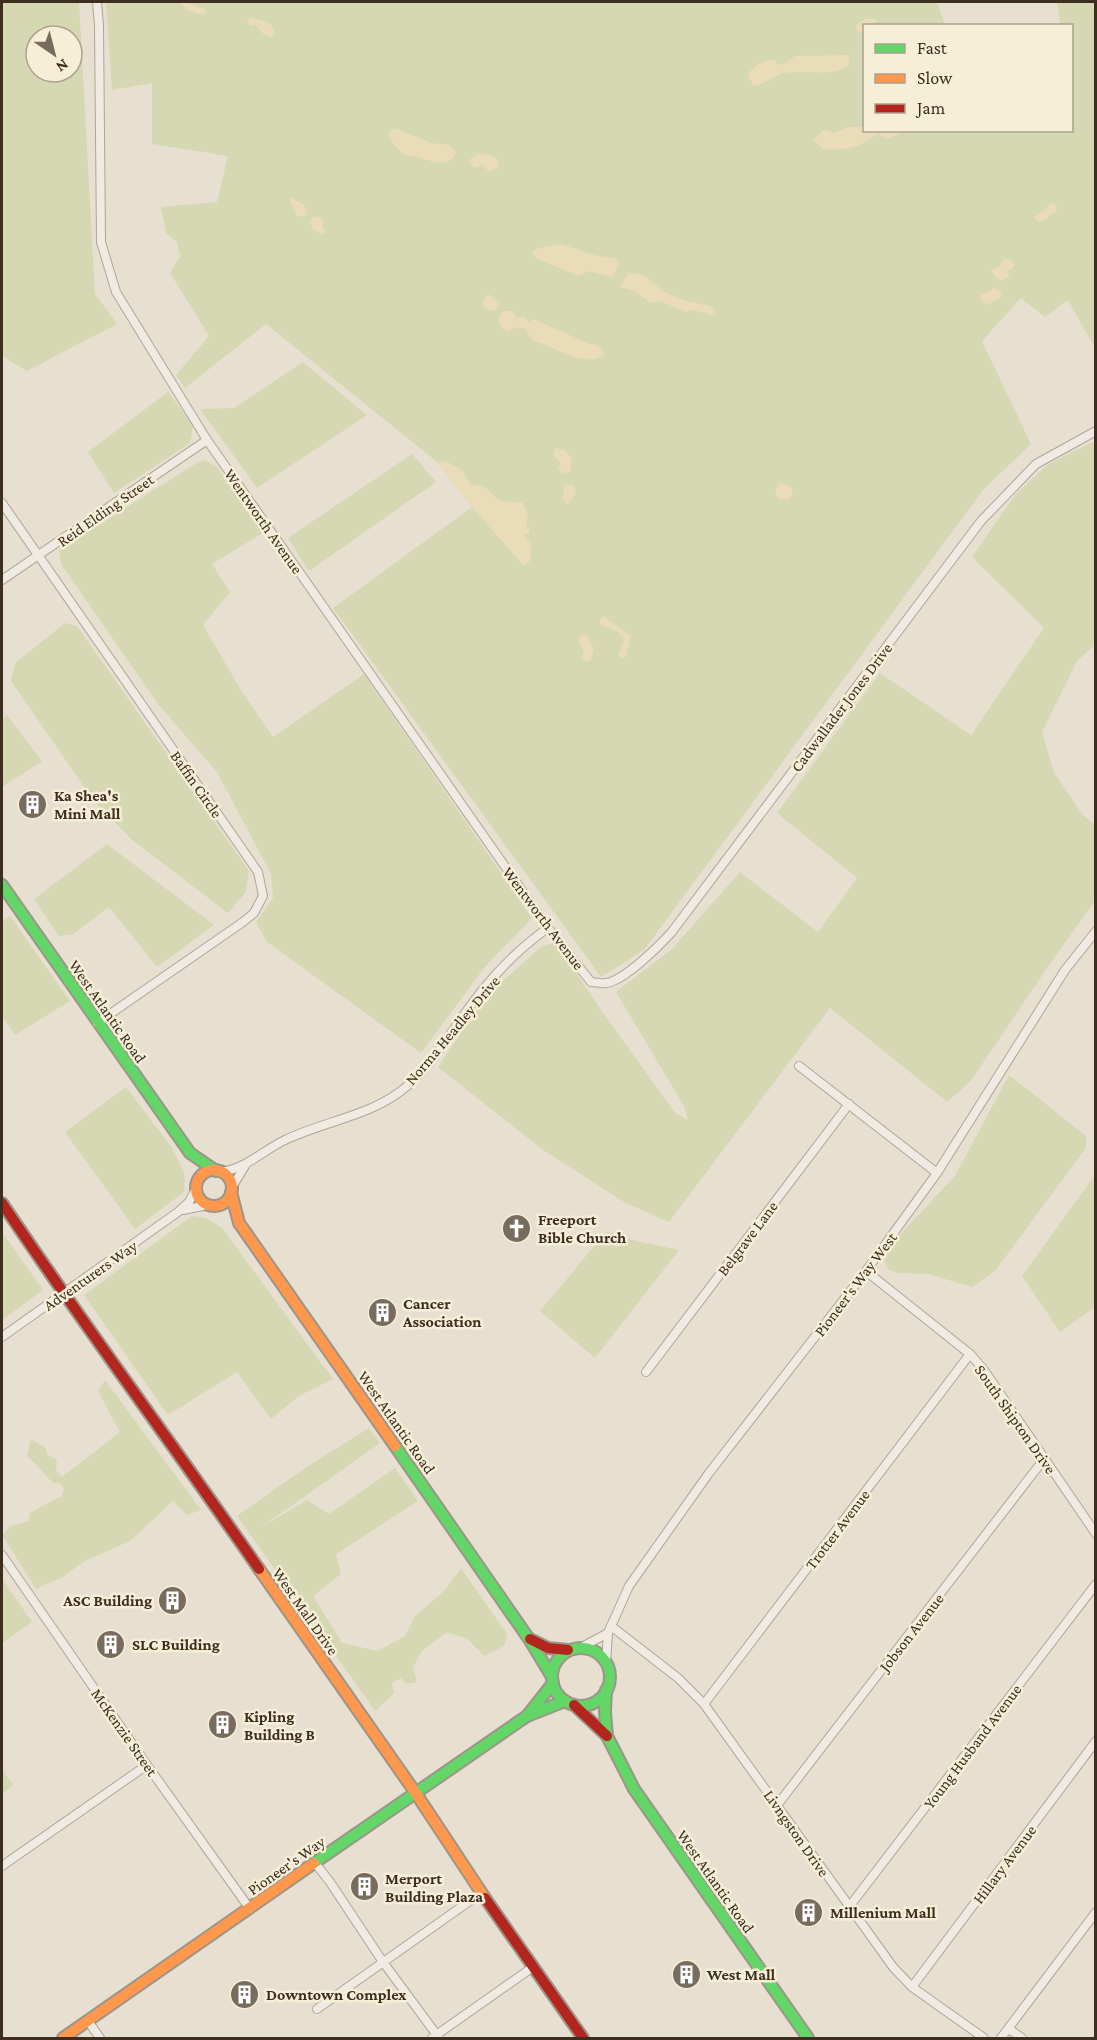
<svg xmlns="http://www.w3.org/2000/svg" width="1097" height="2040" font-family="'Crimson Pro',serif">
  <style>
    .green { fill: #d6d7b3; fill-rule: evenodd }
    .sand { fill: #eadcb9 }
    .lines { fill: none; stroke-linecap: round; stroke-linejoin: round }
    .street-casing { stroke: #ada599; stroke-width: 10 }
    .fast-casing { stroke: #9c958a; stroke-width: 14 }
    .slow-casing { stroke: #9c958a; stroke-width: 14 }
    .jam-casing { stroke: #9c958a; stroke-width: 14 }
    .street { stroke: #efebe3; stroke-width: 8 }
    .fast { stroke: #63d668; stroke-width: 10 }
    .slow { stroke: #ff974d; stroke-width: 10 }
    .jam { stroke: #b3261e; stroke-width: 10 }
    .labels { text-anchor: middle; stroke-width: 5; stroke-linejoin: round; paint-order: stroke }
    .street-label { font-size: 16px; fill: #3d2e20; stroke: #f7eed8 }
    .poi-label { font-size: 16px; font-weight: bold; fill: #3d2e20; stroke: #f7eed8; text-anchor: start }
  </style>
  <rect width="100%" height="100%" fill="#e7e0d1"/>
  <g class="green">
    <path d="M2 2H79L95 294 117 324 27 371 2 356ZM36 36H72V72H36Z"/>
    <polygon points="106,2 937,2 945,25 864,26 864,130 1072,130 1072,26 1060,25 1057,2 1095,2 1095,348 1068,300 1045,317 1021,298 982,341 1031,444 983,490 644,950 601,977 333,608 472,507 437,462 266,324 185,388 176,375 209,336 170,273 180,256 177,242 166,233 161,207 217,202 228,156 152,144 152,83 112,90"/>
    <polygon points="303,362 367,415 257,488 200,409 234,408"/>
    <polygon points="168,392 193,425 190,443 114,493 88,452"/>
    <polygon points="1095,441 1095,645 1077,661 1042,732 1054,772 1082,814 1095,825 1095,901 1054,958 970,1082 947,1102 830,1008 669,1222 624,1202 543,1150 438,1067 462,1031 495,988 542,946 556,943 601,1010 675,1113 688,1120 684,1106 616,992 672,949 740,872 818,932 857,878 777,813 880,673 971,735 1044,628 972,557 1015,495 1048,464"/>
    <polygon points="412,454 436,482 309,571 288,538"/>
    <polygon points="205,460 218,468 263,533 212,564 230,592 203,625 242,692 273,737 364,674 532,918 484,968 421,1053 267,942 256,922 273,898 271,874 217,772 158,704 61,564 59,550 195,464"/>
    <polygon points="65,623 77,626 249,871 246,892 228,913 131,839 94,801 11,681 15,663"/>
    <polygon points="7,715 42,761 2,787 2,719"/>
    <polygon points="107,844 214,925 157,967 109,907 73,934 59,936 34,899"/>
    <polygon points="10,916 70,1001 15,1035 2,1016 2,922"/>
    <polygon points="1009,1075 1086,1136 1086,1148 995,1271 972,1287 928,1274 898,1273 888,1269 884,1260 896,1239 955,1176"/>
    <polygon points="126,1087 172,1148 185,1175 184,1192 135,1229 65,1132"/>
    <polygon points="1095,1175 1095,1307 1060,1332 1022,1276"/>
    <polygon points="192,1216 206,1218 222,1228 333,1379 299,1396 271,1419 237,1372 168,1415 84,1295"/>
    <polygon points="607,1231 632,1240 679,1250 595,1358 540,1311"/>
    <polygon points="2,1232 43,1290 2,1320"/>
    <polygon points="105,1380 201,1510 187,1515 173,1501 130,1541 83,1562 63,1577 36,1589 2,1535 11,1526 29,1521 30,1513 57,1498 61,1498 64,1488 59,1483 53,1483 27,1455 31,1439 46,1448 47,1454 57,1460 56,1470 62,1477 120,1432 98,1391"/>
    <polygon points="369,1428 380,1443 260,1528 307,1500 329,1514 395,1468 418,1501 336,1554 341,1574 313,1596 342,1643 378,1651 405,1636 415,1616 445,1590 461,1568 507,1634 504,1646 484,1656 467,1639 447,1632 421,1652 413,1668 417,1682 406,1684 401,1678 392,1683 394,1693 375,1711 237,1516 305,1468"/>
    <polygon points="2,1579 32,1622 2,1643"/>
    <polygon points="2,1769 13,1785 2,1794"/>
  </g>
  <g class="sand">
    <polygon points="184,2 205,9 206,12 202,15 186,9 182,4"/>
    <path d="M250 18C261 20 273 20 275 34L270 38 264 35 256 25 251 26 247 21Z"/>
    <polygon points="874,18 877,21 874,25 864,26 864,32 856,31 856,25 866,19"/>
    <path d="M849 55V66C831 78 806 69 785 73 774 75 767 84 754 86L748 76V73L758 64 774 59 779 65 786 63 795 56Z"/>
    <path d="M847 127H864V130L918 131 902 133 886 139 878 133C858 149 847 150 823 149L813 139 824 130 835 133Z"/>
    <path d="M391 129H397L432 143 449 145 456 153C447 169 431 161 418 157 414 156 408 156 404 154 398 151 392 141 388 136Z"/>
    <polygon points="479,153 494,156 499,162 497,168 488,171 482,164 477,168 472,166 469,160"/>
    <polygon points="290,197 304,205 308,214 302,217 297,216 289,199"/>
    <polygon points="1053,203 1057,207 1056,212 1050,213 1046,220 1038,222 1034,217"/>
    <polygon points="314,217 321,217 323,221 322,224 325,232 323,234 313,230 310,223"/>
    <path d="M561 244C581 250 594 257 615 258L619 264 613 277 588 271 579 276 539 260 532 253 538 248Z"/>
    <polygon points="1004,259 1012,260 1014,266 1011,270 1006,271 1010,275 1002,281 995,277 991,270 999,266"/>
    <path d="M628 273C649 272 653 286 669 294 682 301 697 303 711 306L715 312 712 315 693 310 685 312 661 301 651 303 632 290 619 287Z"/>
    <polygon points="994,287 1002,292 1000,298 986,305 980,298 981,294 990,291"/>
    <polygon points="489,294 499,304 496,311 489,310 483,305 484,298"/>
    <path d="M504 311H513L517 318 524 316 529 323 533 319 590 344 598 345 605 355C577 369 559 346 533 341L525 329 518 327 506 332 498 320Z"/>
    <polygon points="555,448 565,450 572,459 570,471 565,474 558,469 560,463 554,456"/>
    <polygon points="446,461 462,470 470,484 484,486 496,498 507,502 522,502 528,513 526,525 530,529 529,534 522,534 531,544 530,561 524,566 472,507 437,462"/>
    <polygon points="779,483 790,485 793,490 790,499 778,499 775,493"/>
    <polygon points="565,484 574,485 576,493 568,504 562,499"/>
    <polygon points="603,616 631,636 626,656 622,659 618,655 624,640 618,632 600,624 600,619"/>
    <polygon points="580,635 587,635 594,650 590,661 585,661 581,658 584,652 579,641"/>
  </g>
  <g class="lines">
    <defs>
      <g id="street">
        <path d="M97 2 99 26 101 242 116 292 207 440 548 928 591 982C596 982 602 984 606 983 624 981 659 946 671 933L981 521 1036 464 1096 431"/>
        <polyline points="2,503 258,872 263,896 254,913 243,922 97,1023"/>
        <polyline points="2,580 207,440"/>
        <polyline points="799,1066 937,1173"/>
        <path d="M220 1172C246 1169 262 1151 285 1140 324 1121 372 1116 406 1087 438 1059 458 1019 485 987 503 965 525 944 548 928"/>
        <polyline points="232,1187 245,1166"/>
        <polyline points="183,1210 207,1205"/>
        <polyline points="866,1271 970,1354 984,1370 1096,1534"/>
        <polyline points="2,1337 178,1212 189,1202 196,1189"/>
        <polyline points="646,1372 849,1104"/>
        <polyline points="2,1555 147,1765 250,1909"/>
        <polyline points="611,1626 678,1678 704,1704 893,1967 912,1987 984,2038"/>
        <polyline points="580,1648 608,1633"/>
        <polyline points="606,1663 608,1633 629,1586 709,1473 866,1271 937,1173 1065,970 1096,931"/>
        <polyline points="704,1704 970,1354"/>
        <polyline points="778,1804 1044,1459"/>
        <polyline points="315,1863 330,1882 383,1962 439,2038"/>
        <polyline points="2,1866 147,1765"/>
        <polyline points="849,1907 1096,1584"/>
        <polyline points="912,1987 1096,1741"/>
        <polyline points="317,2009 481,1893"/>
        <polyline points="88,2021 100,2038"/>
        <polyline points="1009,2029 1022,2038"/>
        <polyline points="432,2038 533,1967"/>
        <polyline points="1001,2038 1096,1912"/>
      </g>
      <g id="fast">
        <polyline points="2,885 190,1153 216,1171"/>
        <polyline points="395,1446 529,1639 552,1677"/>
        <circle cx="581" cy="1677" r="29"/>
        <polyline points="606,1690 605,1712 607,1736 634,1789 808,2038"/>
        <polyline points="527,1716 553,1683"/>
        <polyline points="314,1863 527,1716 565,1701"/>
      </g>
      <g id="slow">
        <circle cx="214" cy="1188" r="18"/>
        <polyline points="231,1192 239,1223 395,1446"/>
        <polyline points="259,1569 415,1792 485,1898"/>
        <polyline points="63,2038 314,1863"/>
      </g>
      <g id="jam">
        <path d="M2 1203C85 1327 174 1446 259 1569"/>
        <polyline points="530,1639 548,1648 568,1650"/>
        <polyline points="574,1705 607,1736"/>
        <polyline points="485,1898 583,2038"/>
      </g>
    </defs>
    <use href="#street" class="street-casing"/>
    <use href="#fast" class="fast-casing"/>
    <use href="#slow" class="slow-casing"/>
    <use href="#jam" class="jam-casing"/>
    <use href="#street" class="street"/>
    <use href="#fast" class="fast"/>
    <use href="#slow" class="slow"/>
    <use href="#jam" class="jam"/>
  </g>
  <defs>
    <symbol id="building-disc" viewBox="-11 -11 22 22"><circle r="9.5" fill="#786c5e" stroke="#f7eed8"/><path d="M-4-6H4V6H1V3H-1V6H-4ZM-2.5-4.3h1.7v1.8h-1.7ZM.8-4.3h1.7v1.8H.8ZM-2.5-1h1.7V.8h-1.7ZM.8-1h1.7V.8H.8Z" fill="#fff"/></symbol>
    <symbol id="church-disc" viewBox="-11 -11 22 22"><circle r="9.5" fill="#786c5e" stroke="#f7eed8"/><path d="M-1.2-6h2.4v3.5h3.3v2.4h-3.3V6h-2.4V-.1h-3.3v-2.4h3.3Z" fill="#fff"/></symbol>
  </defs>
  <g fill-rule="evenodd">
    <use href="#building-disc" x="16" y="788" width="33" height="33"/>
    <use href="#church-disc" x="500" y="1212" width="33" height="33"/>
    <use href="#building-disc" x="366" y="1296" width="33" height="33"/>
    <use href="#building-disc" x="156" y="1584" width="33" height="33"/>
    <use href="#building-disc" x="94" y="1628" width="33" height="33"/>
    <use href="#building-disc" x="206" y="1708" width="33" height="33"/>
    <use href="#building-disc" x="348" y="1870" width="33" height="33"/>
    <use href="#building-disc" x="792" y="1896" width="33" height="33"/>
    <use href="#building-disc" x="670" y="1958" width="33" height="33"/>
    <use href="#building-disc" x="228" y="1978" width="33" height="33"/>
  </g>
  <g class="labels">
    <g class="street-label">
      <text transform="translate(105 510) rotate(-35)" y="6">Reid Elding Street</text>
      <text transform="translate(264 521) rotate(55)" y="6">Wentworth Avenue</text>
      <text transform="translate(841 707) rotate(-53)" y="6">Cadwallader Jones Drive</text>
      <text transform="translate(197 784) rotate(55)" y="6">Baffin Circle</text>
      <text transform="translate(544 918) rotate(53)" y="6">Wentworth Avenue</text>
      <text transform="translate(108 1011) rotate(55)" y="6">West Atlantic Road</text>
      <text transform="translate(452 1030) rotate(-50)" y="6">Norma Headley Drive</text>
      <text transform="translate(747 1238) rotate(-53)" y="6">Belgrave Lane</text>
      <text transform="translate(90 1275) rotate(-35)" y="6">Adventurers Way</text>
      <text transform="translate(855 1284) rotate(-53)" y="6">Pioneer's Way West</text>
      <text transform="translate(1016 1419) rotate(55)" y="6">South Shipton Drive</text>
      <text transform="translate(397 1422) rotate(55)" y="6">West Atlantic Road</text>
      <text transform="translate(837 1529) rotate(-53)" y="6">Trotter Avenue</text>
      <text transform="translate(306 1611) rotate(55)" y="6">West Mall Drive</text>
      <text transform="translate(911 1632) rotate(-52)" y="6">Jobson Avenue</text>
      <text transform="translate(125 1732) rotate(55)" y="6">McKenzie Street</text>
      <text transform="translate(972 1746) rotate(-53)" y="6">Young Husband Avenue</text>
      <text transform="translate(797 1833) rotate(55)" y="6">Livngston Drive</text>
      <text transform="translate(1004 1864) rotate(-53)" y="6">Hillary Avenue</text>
      <text transform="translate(286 1865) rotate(-35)" y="6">Pioneer's Way</text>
      <text transform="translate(716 1881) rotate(55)" y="6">West Atlantic Road</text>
    </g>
    <g class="poi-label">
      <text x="54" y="801">Ka Shea's<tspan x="54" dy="18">Mini Mall</tspan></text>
      <text x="538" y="1225">Freeport<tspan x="538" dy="18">Bible Church</tspan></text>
      <text x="403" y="1309">Cancer<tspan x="403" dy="18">Association</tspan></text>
      <text x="152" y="1606" text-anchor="end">ASC Building</text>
      <text x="132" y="1650">SLC Building</text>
      <text x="244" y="1722">Kipling<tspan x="244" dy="18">Building B</tspan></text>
      <text x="385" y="1884">Merport<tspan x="385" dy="18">Building Plaza</tspan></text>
      <text x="830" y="1918">Millenium Mall</text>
      <text x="707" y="1980">West Mall</text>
      <text x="266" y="2000">Downtown Complex</text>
    </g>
  </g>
  <rect width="1097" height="2040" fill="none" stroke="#3d2e20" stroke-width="6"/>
  <rect x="863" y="24" width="210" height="108" fill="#f7eed8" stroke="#ada18e" stroke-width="1.5"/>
  <rect x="875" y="44" width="30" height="9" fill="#63d668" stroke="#ada18e" stroke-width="1.5"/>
  <text x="917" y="54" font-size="18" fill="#3d2e20">Fast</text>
  <rect x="875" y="74" width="30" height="9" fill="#ff974d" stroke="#ada18e" stroke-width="1.5"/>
  <text x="917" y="84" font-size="18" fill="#3d2e20">Slow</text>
  <rect x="875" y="104" width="30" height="9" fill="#b3261e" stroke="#ada18e" stroke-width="1.5"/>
  <text x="917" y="114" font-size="18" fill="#3d2e20">Jam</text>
  <g transform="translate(54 54) rotate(145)"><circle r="28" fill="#f7eed8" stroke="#ada18e" stroke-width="1.5"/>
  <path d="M0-4.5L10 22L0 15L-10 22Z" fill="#786c5e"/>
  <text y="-9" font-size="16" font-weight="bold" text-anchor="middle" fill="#3d2e20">N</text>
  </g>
</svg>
